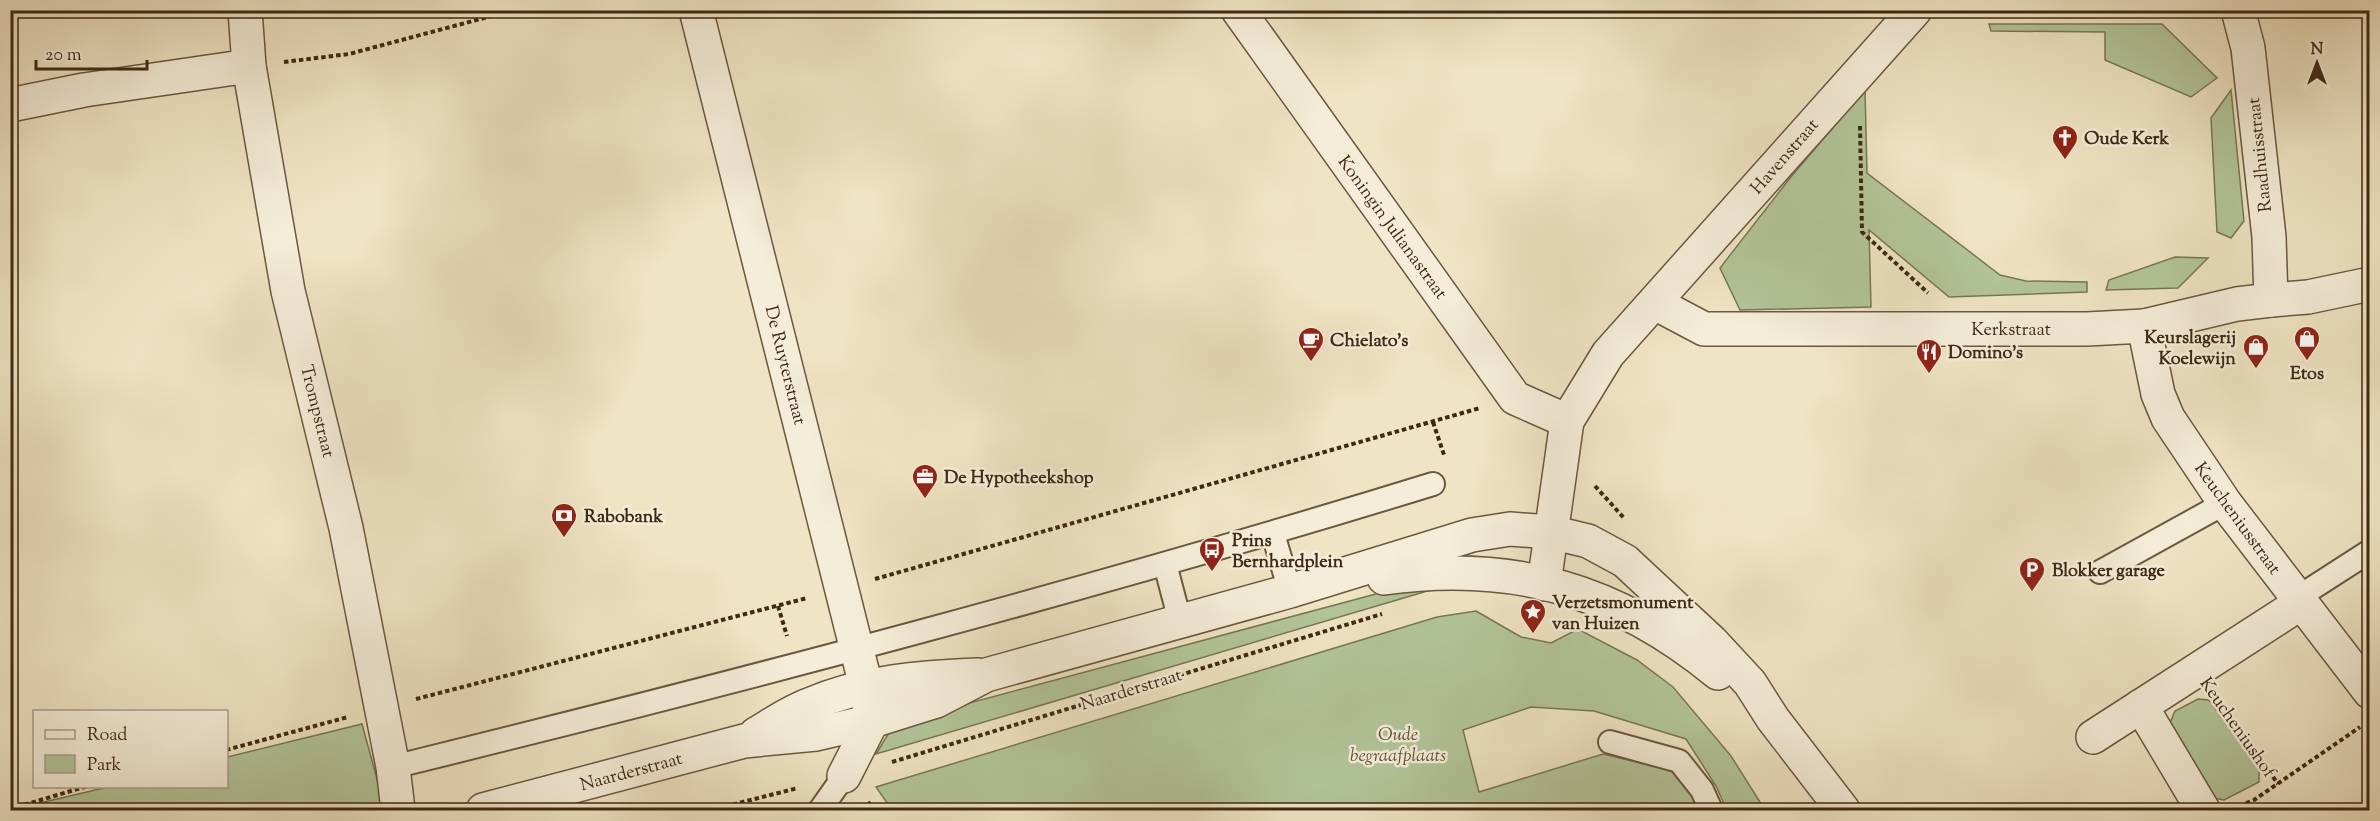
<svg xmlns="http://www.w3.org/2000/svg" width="2380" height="821" font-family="'Sorts Mill Goudy',serif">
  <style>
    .green { fill: #b2c599; stroke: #787756; stroke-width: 1.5 }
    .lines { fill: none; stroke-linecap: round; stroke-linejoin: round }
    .service-casing { stroke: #6b5840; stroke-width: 26 }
    .pedestrian-casing { stroke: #6b5840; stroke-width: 36 }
    .minor-casing { stroke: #6b5840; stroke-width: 36 }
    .tertiary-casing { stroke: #6b5840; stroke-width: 36 }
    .path { stroke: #3f2914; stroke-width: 4; stroke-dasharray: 4.5 3; stroke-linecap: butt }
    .service { stroke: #f5edd9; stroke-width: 22 }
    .pedestrian { stroke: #f5edd9; stroke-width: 33 }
    .minor { stroke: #f5edd9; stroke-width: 33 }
    .tertiary { stroke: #f5edd9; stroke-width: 33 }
    .labels { text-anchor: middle; stroke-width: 5; stroke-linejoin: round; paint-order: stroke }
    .poi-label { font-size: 18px; font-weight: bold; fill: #3f2914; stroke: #f5edd9; text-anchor: start }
    .street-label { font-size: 18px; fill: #3f2914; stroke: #f5edd9 }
    .park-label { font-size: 18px; font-style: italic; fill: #5c5035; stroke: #f5edd9 }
  </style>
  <rect width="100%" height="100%" fill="#efe4c4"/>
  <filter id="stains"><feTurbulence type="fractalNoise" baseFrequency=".00333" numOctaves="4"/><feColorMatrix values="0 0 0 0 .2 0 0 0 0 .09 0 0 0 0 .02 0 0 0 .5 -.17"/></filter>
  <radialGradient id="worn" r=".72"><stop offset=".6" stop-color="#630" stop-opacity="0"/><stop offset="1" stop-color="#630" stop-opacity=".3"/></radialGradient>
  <g class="green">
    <polygon points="1989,24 2162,24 2217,78 2191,97 2105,60 2105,32 1991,31"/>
    <polygon points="1865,90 1867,173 2000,275 2026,281 2087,282 2087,292 1949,297 1869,230 1871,307 1740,310 1720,268 1790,178"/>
    <polygon points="2231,90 2244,221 2231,238 2217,232 2211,118"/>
    <polygon points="2175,257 2208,258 2178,288 2106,290 2109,280"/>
    <polygon points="1428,580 1451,584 876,754 895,723"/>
    <polygon points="1476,611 1521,637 1551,643 1578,629 1637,660 1673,687 1731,756 1765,810 1727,810 1716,786 1686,739 1594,711 1531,707 1463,730 1479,792 1603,754 1674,771 1693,798 1698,810 892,810 876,787 1437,617"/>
    <polygon points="2198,699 2209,700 2212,704 2259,769 2259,782 2224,800 2214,798 2170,723 2175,711"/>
    <polygon points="362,724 385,808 377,810 10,810 108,787 226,786 227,757"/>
  </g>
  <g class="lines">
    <defs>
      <g id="service">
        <polyline points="1273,534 1290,591"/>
        <polyline points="1165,564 1180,621"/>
        <polyline points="2100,572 2225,503"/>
        <polyline points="2297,598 2370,551"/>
        <polyline points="1610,742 1679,761 1702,790 1711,810"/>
        <path d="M393 767C742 681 1089 590 1433 484"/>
        <polyline points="820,810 844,776"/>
      </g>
      <polyline id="pedestrian" points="2271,300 2308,297 2370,284"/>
      <g id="minor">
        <polyline points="245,10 249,66 288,291 346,528 393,767 398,810"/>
        <polyline points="696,10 866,686 872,721 844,776"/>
        <polyline points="1238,10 1515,398 1567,421"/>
        <polyline points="10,105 84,90 249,66"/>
        <polyline points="1655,303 1704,329 2087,329 2144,326 2237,304 2271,300 2269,237 2248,48 2238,10"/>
        <polyline points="2144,326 2158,394 2168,418 2225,503 2370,692"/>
        <polyline points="1544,584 1567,421 1608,354 1915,10"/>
        <polyline points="2141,706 2203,810"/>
        <polyline points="2093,737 2301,603"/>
      </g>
      <g id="tertiary">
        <path d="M1384 578C1514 560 1617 590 1718 673"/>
        <path d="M756 734C773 724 790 712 809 705 862 682 921 677 978 675"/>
        <polyline points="483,810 744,741 816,734 872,721 936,701 986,675 1290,591 1472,535 1510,529 1550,532 1588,541 1625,561 1712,642 1750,683 1773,719 1843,810"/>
      </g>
    </defs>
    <use href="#service" class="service-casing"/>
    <use href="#pedestrian" class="pedestrian-casing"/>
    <use href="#minor" class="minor-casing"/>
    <use href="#tertiary" class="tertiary-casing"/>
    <g class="path">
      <polyline points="284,62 349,54 514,10"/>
      <polyline points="1860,126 1862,232 1928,293"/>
      <polyline points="1433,422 1444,455"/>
      <polyline points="1595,486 1624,518"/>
      <polyline points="875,579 1480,408"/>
      <polyline points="778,606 787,636"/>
      <polyline points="2217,697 2278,784"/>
      <polyline points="416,699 807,598"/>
      <polyline points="226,750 348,717"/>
      <polyline points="892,762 1382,614"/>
      <polyline points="868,802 875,810"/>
      <polyline points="2239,806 2254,800 2360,727"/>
      <polyline points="10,809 88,786"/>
      <polyline points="711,810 798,788"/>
    </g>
    <use href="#service" class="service"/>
    <use href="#pedestrian" class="pedestrian"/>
    <use href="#minor" class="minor"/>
    <use href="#tertiary" class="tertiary"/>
  </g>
  <defs>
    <symbol id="church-pin" viewBox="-11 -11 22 30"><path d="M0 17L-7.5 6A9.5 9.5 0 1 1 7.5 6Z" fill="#8f2418" stroke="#f5edd9"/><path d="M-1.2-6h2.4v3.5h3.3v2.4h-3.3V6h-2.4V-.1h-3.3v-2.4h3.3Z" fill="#fff"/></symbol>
    <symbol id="shop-pin" viewBox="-11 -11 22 30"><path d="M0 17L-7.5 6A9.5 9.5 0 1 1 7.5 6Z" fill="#8f2418" stroke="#f5edd9"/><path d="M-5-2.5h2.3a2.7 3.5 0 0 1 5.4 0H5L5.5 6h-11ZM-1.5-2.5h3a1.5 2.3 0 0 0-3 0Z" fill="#fff"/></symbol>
    <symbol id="cafe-pin" viewBox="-11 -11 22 30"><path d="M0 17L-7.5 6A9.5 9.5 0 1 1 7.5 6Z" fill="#8f2418" stroke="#f5edd9"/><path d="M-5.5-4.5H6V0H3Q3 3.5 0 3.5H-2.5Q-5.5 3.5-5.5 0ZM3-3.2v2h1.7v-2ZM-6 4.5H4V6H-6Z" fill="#fff"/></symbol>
    <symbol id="restaurant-pin" viewBox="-11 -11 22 30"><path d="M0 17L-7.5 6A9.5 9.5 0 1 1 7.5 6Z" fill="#8f2418" stroke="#f5edd9"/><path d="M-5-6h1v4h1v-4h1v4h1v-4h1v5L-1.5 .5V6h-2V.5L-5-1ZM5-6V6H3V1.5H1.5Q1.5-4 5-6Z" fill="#fff"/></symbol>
    <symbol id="office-pin" viewBox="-11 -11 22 30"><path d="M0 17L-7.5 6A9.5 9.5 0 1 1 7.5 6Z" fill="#8f2418" stroke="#f5edd9"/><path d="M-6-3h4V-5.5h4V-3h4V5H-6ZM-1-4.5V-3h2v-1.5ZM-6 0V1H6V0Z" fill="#fff"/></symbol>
    <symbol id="bank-pin" viewBox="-11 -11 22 30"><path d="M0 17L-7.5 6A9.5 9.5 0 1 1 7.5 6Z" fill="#8f2418" stroke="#f5edd9"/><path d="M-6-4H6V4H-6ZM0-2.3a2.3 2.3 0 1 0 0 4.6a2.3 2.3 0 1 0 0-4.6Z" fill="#fff"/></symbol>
    <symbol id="bus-pin" viewBox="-11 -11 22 30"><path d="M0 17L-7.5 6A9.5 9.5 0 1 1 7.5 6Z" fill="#8f2418" stroke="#f5edd9"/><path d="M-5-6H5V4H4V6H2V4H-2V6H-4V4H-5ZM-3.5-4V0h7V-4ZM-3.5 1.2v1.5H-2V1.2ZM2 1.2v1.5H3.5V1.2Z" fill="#fff"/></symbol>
    <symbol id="parking-pin" viewBox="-11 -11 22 30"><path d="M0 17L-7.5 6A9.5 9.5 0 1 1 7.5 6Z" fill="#8f2418" stroke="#f5edd9"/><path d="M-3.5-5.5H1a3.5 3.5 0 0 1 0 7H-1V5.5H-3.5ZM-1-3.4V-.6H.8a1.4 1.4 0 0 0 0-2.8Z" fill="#fff"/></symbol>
    <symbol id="sight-pin" viewBox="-11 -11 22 30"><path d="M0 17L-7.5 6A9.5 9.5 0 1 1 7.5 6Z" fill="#8f2418" stroke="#f5edd9"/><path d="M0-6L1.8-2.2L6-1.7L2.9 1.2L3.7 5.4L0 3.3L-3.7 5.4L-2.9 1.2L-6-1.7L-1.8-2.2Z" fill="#fff"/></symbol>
  </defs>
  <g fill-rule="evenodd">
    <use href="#church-pin" x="2050" y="123" width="30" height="40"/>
    <use href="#shop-pin" x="2292" y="324" width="30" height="40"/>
    <use href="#cafe-pin" x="1296" y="325" width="30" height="40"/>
    <use href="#shop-pin" x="2241" y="332" width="30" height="40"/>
    <use href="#restaurant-pin" x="1914" y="337" width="30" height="40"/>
    <use href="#office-pin" x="910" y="462" width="30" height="40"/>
    <use href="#bank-pin" x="549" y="501" width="30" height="40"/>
    <use href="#bus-pin" x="1197" y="535" width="30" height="40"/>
    <use href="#parking-pin" x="2017" y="555" width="30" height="40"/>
    <use href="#sight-pin" x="1518" y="597" width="30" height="40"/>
  </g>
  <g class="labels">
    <g class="poi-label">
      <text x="2084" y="144">Oude Kerk</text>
      <text x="2236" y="343" text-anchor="end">Keurslagerij<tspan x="2236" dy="21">Koelewijn</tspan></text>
      <text x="1330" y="346">Chielato's</text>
      <text x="1948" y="358">Domino's</text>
      <text x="2307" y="379" text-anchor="middle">Etos</text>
      <text x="944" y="483">De Hypotheekshop</text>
      <text x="584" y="522">Rabobank</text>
      <text x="1232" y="546">Prins<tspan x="1232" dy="21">Bernhardplein</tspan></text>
      <text x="2052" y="576">Blokker garage</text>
      <text x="1552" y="608">Verzetsmonument<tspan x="1552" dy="21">van Huizen</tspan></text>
    </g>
    <g class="street-label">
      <text transform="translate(2259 155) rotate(-96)" y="6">Raadhuisstraat</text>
      <text transform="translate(1784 156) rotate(-49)" y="6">Havenstraat</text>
      <text transform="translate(1393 227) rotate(54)" y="6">Koningin Julianastraat</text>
      <text x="2011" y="335">Kerkstraat</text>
      <text transform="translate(786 365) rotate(76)" y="6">De Ruyterstraat</text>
      <text transform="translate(318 411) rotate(76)" y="6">Trompstraat</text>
      <text transform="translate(2238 518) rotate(54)" y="6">Keucheniusstraat</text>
      <text transform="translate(1131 689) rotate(-17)" y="6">Naarderstraat</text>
      <text transform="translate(2238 727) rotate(55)" y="6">Keucheniushof</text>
      <text transform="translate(631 771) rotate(-15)" y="6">Naarderstraat</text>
    </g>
    <g class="park-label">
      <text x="1398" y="740">Oude<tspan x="1398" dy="21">begraafplaats</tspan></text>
    </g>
  </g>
  <rect width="2380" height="821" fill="none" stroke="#efe4c4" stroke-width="36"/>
  <rect x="12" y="12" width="2356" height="797" fill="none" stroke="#3f2914" stroke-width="3"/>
  <rect x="18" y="18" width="2344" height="785" fill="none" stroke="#3f2914" stroke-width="1.5"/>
  <rect x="33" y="710" width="195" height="78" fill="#f5edd9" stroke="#ac9f8a" stroke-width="1.5"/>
  <rect x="45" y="730" width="30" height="9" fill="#f5edd9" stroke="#ac9f8a" stroke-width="1.5"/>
  <text x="87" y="740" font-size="18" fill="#3f2914">Road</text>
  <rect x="45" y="755" width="30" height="18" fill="#b2c599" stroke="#ac9f8a" stroke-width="1.5"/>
  <text x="87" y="770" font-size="18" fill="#3f2914">Park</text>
  <g transform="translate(2317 63)" stroke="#f5edd9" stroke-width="4.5" paint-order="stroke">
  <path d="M0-4.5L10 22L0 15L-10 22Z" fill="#3f2914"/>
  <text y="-9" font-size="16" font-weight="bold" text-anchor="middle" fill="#3f2914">N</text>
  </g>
  <path d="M36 60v9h111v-9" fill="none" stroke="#3f2914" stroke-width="3"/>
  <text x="45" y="60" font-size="18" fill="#3f2914" stroke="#f5edd9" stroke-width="4.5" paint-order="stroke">20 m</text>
  <rect width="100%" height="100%" filter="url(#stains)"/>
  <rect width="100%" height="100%" fill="url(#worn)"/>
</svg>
